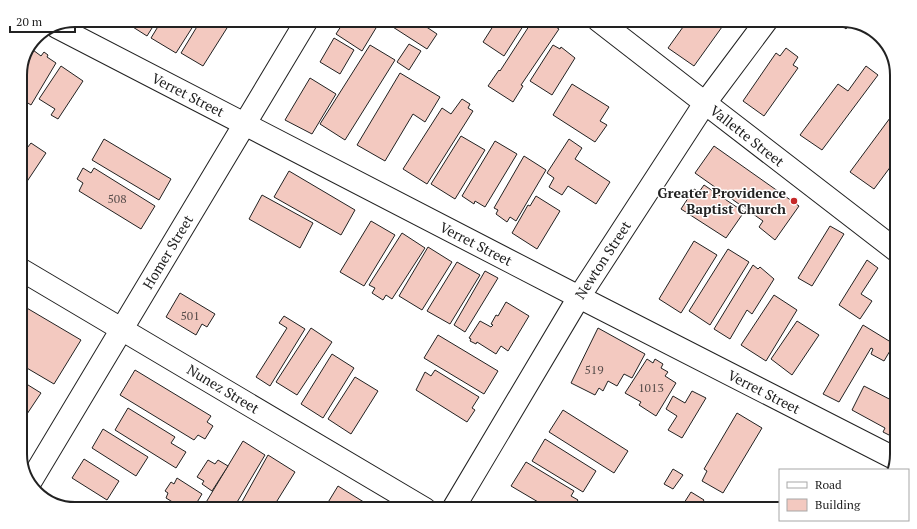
<svg xmlns="http://www.w3.org/2000/svg" width="917" height="529" font-family="'PT Serif',serif">
  <style>
    .building { fill: #f3c9c0; stroke: #222 }
    .lines { fill: none; stroke-linecap: round; stroke-linejoin: round }
    .minor-casing { stroke: #222; stroke-width: 24 }
    .major-casing { stroke: #222; stroke-width: 24 }
    .minor { stroke: #fff; stroke-width: 22 }
    .major { stroke: #fff; stroke-width: 22 }
    .poi-dot { fill: #c62828; stroke: #fff; stroke-width: 1.5 }
    .labels { text-anchor: middle; stroke-width: 3; stroke-linejoin: round; paint-order: stroke }
    .number-label { font-size: 12px; fill: #564c4a }
    .street-label { font-size: 14px; fill: #222; stroke: #fff }
    .poi-label { font-size: 14px; font-weight: bold; fill: #222; stroke: #fff; text-anchor: end }
    .rim { fill: none; stroke: #222; stroke-width: 2 }
  </style>
  <rect width="100%" height="100%" fill="#fff"/>
  <g class="building">
    <polygon points="126,20 157,20 147,36 125,22"/>
    <polygon points="162,20 197,20 176,53 151,38"/>
    <polygon points="201,20 232,20 203,66 181,53"/>
    <polygon points="345,20 374,20 379,23 362,51 336,34"/>
    <polygon points="382,20 416,20 437,34 427,49"/>
    <polygon points="497,20 527,20 504,56 483,42"/>
    <polygon points="533,20 545,20 559,29 521,85 523,86 513,102 488,86 499,70 500,71"/>
    <polygon points="688,20 727,20 694,66 668,48"/>
    <polygon points="835,20 842,20 851,22 846,29"/>
    <polygon points="334,38 354,50 340,74 320,62"/>
    <polygon points="409,44 421,51 409,70 397,62"/>
    <polygon points="370,45 395,60 345,140 320,124"/>
    <polygon points="553,45 560,49 561,47 575,58 552,95 530,81"/>
    <polygon points="786,48 798,57 793,65 798,68 764,116 743,101 776,53 780,56"/>
    <polygon points="33,50 41,56 44,52 48,55 47,57 56,63 31,105 20,98 20,71"/>
    <polygon points="61,66 83,81 58,119 51,115 55,109 39,99"/>
    <polygon points="866,66 878,75 822,150 800,135 838,84 848,91"/>
    <polygon points="400,73 440,97 425,122 413,114 385,161 357,145"/>
    <polygon points="310,78 336,94 312,134 285,120"/>
    <polygon points="572,84 609,107 600,121 607,125 595,142 553,115"/>
    <polygon points="462,99 470,104 468,108 473,111 427,184 403,169 442,108 451,114"/>
    <polygon points="890,118 897,123 897,158 874,189 850,172"/>
    <polygon points="461,136 485,150 455,199 431,184"/>
    <polygon points="104,139 171,179 159,200 92,160"/>
    <polygon points="569,139 582,148 575,159 610,182 596,204 568,186 562,195 549,187 554,178 547,173"/>
    <polygon points="495,141 517,154 485,207 475,201 474,204 462,196"/>
    <polygon points="31,143 46,153 20,192 20,157"/>
    <polygon points="714,146 799,206 775,240 759,227 763,221 695,173"/>
    <polygon points="524,156 546,170 516,221 510,217 507,222 496,214 498,210 494,208"/>
    <polygon points="83,168 91,173 94,168 155,206 141,229 79,191 83,183 77,179"/>
    <polygon points="289,171 355,210 341,235 274,197"/>
    <polygon points="704,185 744,212 726,238 681,209 694,189 699,192"/>
    <polygon points="262,195 313,223 300,248 249,219"/>
    <polygon points="536,196 560,211 537,249 512,233 528,205 530,206"/>
    <polygon points="371,221 395,235 364,286 340,272"/>
    <polygon points="830,226 844,234 812,286 798,278"/>
    <polygon points="402,233 425,248 392,299 386,295 383,300 372,293 375,288 369,285"/>
    <polygon points="694,241 717,255 681,313 659,299"/>
    <polygon points="428,247 452,262 422,310 399,296"/>
    <polygon points="728,249 749,262 710,325 689,311"/>
    <polygon points="867,260 878,268 861,294 872,301 860,319 839,305"/>
    <polygon points="457,262 480,275 450,324 427,311"/>
    <polygon points="753,265 758,269 760,267 774,279 752,314 747,310 730,339 714,329"/>
    <polygon points="485,271 498,278 465,332 454,325"/>
    <polygon points="180,293 215,314 207,327 202,324 196,335 166,317"/>
    <polygon points="774,295 797,310 766,361 741,345"/>
    <polygon points="506,302 529,316 508,351 501,346 496,354 477,342 476,344 470,341 471,339 469,338 480,321 491,327 493,325 491,324 496,315 498,316"/>
    <polygon points="20,304 81,340 54,384 20,364"/>
    <polygon points="284,316 305,329 270,386 256,377 287,328 279,323"/>
    <polygon points="797,321 819,335 792,375 771,359"/>
    <polygon points="863,325 894,344 884,361 871,354 873,349 871,348 839,402 823,394"/>
    <polygon points="311,328 332,342 297,395 276,382"/>
    <polygon points="598,328 645,354 632,378 624,374 617,386 608,381 603,391 599,388 595,395 571,383"/>
    <polygon points="438,335 498,371 484,394 424,358"/>
    <polygon points="332,354 354,368 323,418 301,404"/>
    <polygon points="647,359 653,363 655,359 663,364 661,368 668,372 665,376 676,383 656,416 639,405 641,402 625,393"/>
    <polygon points="135,370 211,416 207,422 213,426 205,439 198,435 194,440 120,395"/>
    <polygon points="435,370 479,397 472,408 475,410 467,422 416,390 425,372 431,376"/>
    <polygon points="355,377 378,391 351,434 328,419"/>
    <polygon points="20,380 41,393 27,414 20,410"/>
    <polygon points="864,386 897,403 897,439 883,432 885,428 852,410"/>
    <polygon points="692,391 706,398 682,438 668,430 677,416 666,409 673,396 685,403"/>
    <polygon points="128,408 175,437 171,443 186,452 176,468 115,430"/>
    <polygon points="563,410 628,451 614,473 549,432"/>
    <polygon points="737,413 762,428 723,493 702,481 707,471 704,469"/>
    <polygon points="103,429 148,457 136,476 92,448"/>
    <polygon points="545,439 596,471 583,492 532,461"/>
    <polygon points="243,441 265,455 233,509 202,509"/>
    <polygon points="268,455 295,472 272,509 238,509"/>
    <polygon points="84,459 119,481 107,500 72,478"/>
    <polygon points="208,460 215,464 218,460 228,466 212,491 202,484 204,481 197,477"/>
    <polygon points="526,462 574,491 571,496 578,500 572,509 565,506 564,509 550,509 511,486"/>
    <polygon points="673,469 683,475 673,489 664,484"/>
    <polygon points="177,478 202,494 193,509 184,509 166,498 168,493 165,491 171,482 174,484"/>
    <polygon points="338,486 375,509 324,509"/>
    <polygon points="691,492 704,500 698,509 693,509 684,503"/>
  </g>
  <g class="lines">
    <defs>
      <g id="minor">
        <polyline points="598,20 705,103"/>
        <polyline points="57,27 579,297 453,509"/>
        <polyline points="20,269 425,509"/>
        <polyline points="29,484 307,20"/>
      </g>
      <g id="major">
        <polyline points="767,20 705,103 579,297 896,459"/>
        <polyline points="705,103 897,251"/>
      </g>
    </defs>
    <use href="#minor" class="minor-casing"/>
    <use href="#major" class="major-casing"/>
    <use href="#minor" class="minor"/>
    <use href="#major" class="major"/>
  </g>
  <circle class="poi-dot" cx="794" cy="201" r="4"/>
  <g class="labels">
    <g class="number-label">
      <text x="117" y="203">508</text>
      <text x="190" y="320">501</text>
      <text x="594" y="374">519</text>
      <text x="651" y="392">1013</text>
    </g>
    <g class="street-label">
      <text transform="translate(188 95) rotate(27)" y="5">Verret Street</text>
      <text transform="translate(747 136) rotate(38)" y="5">Vallette Street</text>
      <text transform="translate(476 244) rotate(27)" y="5">Verret Street</text>
      <text transform="translate(168 252) rotate(-59)" y="5">Homer Street</text>
      <text transform="translate(603 260) rotate(-57)" y="5">Newton Street</text>
      <text transform="translate(223 389) rotate(31)" y="5">Nunez Street</text>
      <text transform="translate(764 392) rotate(27)" y="5">Verret Street</text>
    </g>
    <g class="poi-label">
      <text x="786" y="198">Greater Providence<tspan x="786" dy="16">Baptist Church</tspan></text>
    </g>
  </g>
  <path d="M0 0H917V529H0ZM75 27H842A48 48 0 0 1 890 75V454A48 48 0 0 1 842 502H75A48 48 0 0 1 27 454V75A48 48 0 0 1 75 27Z" fill="#fff" fill-rule="evenodd"/>
  <path class="rim" d="M75 27H842A48 48 0 0 1 890 75V454A48 48 0 0 1 842 502H75A48 48 0 0 1 27 454V75A48 48 0 0 1 75 27Z"/>
  <rect x="779" y="469" width="130" height="52" fill="#ffffff" stroke="#a7a7a7"/>
  <rect x="787" y="482" width="20" height="6" fill="#ffffff" stroke="#a7a7a7"/>
  <text x="815" y="489" font-size="12" fill="#222222">Road</text>
  <rect x="787" y="499" width="20" height="12" fill="#f3c9c0" stroke="#a7a7a7"/>
  <text x="815" y="509" font-size="12" fill="#222222">Building</text>
  <path d="M10 26v6h65v-6" fill="none" stroke="#222222" stroke-width="2"/>
  <text x="16" y="26" font-size="12" fill="#222222" stroke="#ffffff" stroke-width="3" paint-order="stroke">20 m</text>
</svg>
